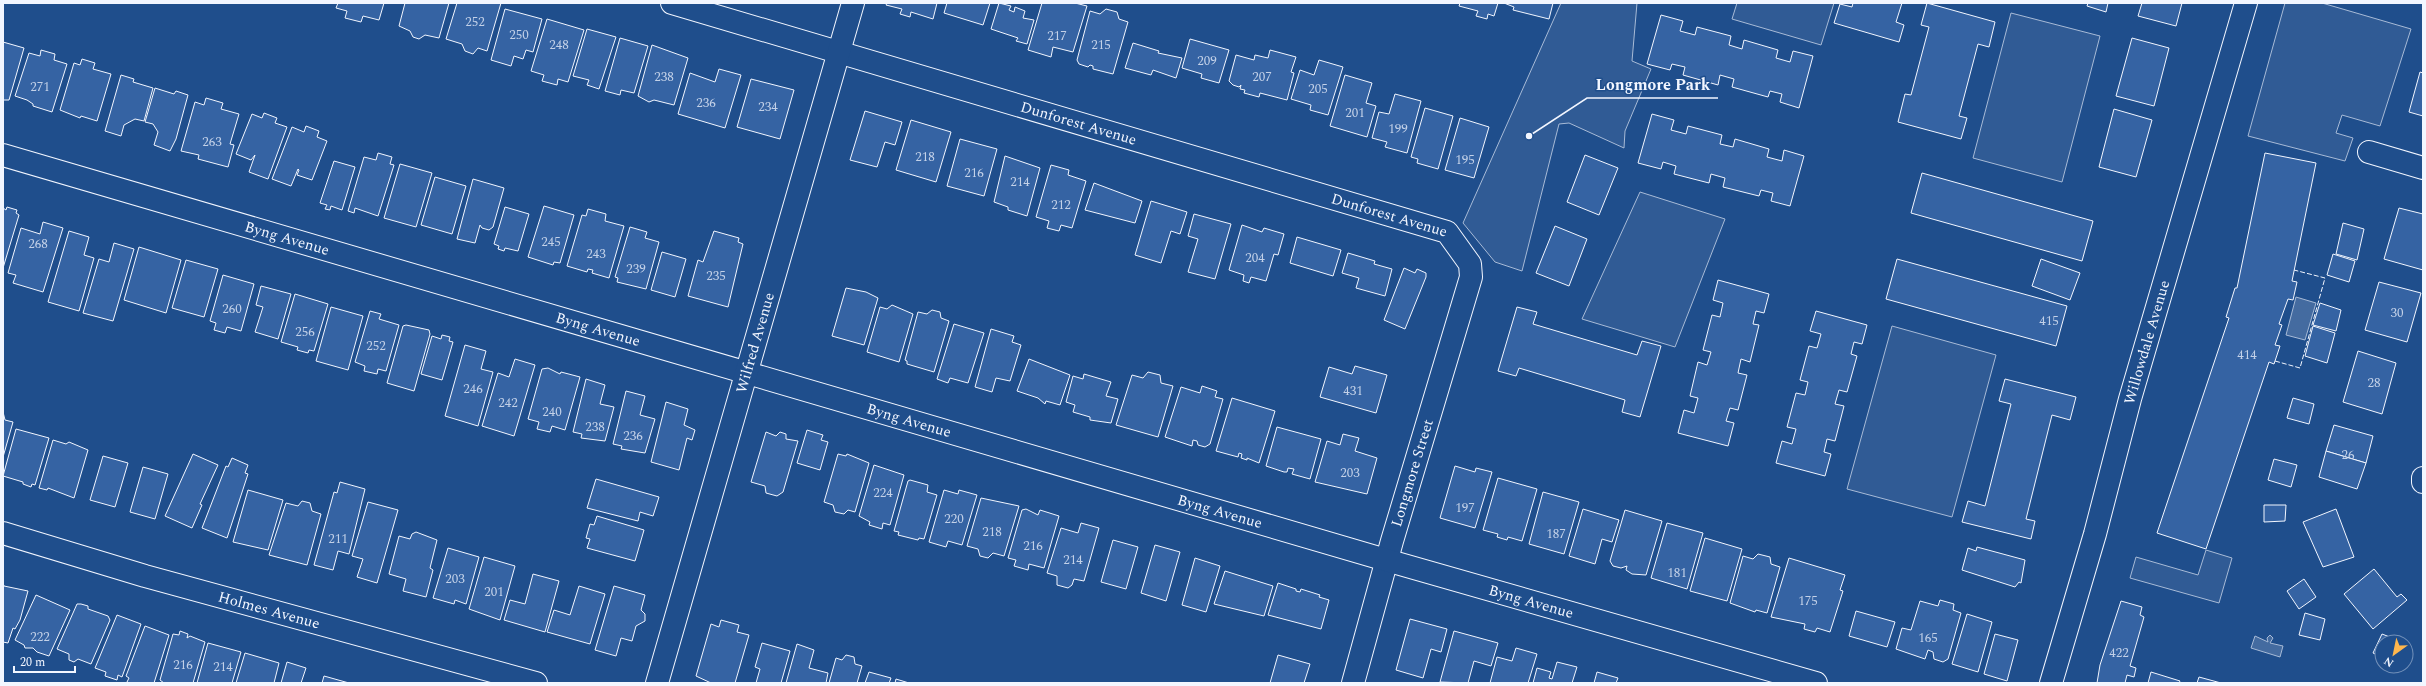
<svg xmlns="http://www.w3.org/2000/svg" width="2426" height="686" font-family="Spectral,serif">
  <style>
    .built { fill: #305b95; stroke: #a8bbd7 }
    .water { fill: #446ba0; stroke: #a8bbd7 }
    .building { fill: #3563a3; stroke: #f2f6ff }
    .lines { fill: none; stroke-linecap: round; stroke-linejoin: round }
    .minor-casing { stroke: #f2f6ff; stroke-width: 24 }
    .minor { stroke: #1f4e8c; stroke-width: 22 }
    .fence { stroke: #f2f6ff; stroke-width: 1; stroke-dasharray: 5 2; stroke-linecap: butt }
    .labels { text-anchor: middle; stroke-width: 3; stroke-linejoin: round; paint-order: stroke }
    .number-label { font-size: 13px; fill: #c3d1e8 }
    .street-label { font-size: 15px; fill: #f2f6ff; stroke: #1f4e8c }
    .leader { fill: none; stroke: #f2f6ff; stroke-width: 1.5 }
    .callout-dot { fill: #f2f6ff; stroke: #1f4e8c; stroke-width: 1.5 }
    .callout-label { font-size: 16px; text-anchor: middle; font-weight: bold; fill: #f2f6ff; stroke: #1f4e8c; stroke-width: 3; stroke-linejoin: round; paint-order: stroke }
  </style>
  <rect width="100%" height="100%" fill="#1f4e8c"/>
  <g class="built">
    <polygon points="1561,3 1637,3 1632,61 1651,69 1625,131 1624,148 1569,123 1559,124 1522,271 1495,262 1463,223"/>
    <polygon points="1737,3 1834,3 1821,45 1732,19"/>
    <polygon points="2285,3 2322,3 2411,29 2380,126 2342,115 2336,133 2353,138 2345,161 2248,136"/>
    <polygon points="2011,13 2100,36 2062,182 1973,158"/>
    <polygon points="1640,192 1725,219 1675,347 1582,319"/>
    <polygon points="1892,326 1996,355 1952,517 1847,489"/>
    <polygon points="2206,550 2232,558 2219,603 2130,578 2136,557 2198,575"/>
  </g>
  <g class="water">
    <polygon points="2296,297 2316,303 2305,340 2286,335"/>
    <polygon points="2270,635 2273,638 2270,643 2283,646 2280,657 2251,648 2255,636 2268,642 2267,638"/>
  </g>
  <g class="building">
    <polygon points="338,3 384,3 379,20 363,16 361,22 345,18 347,11 336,8"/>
    <polygon points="405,3 449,3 439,38 425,35 419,39 413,37 410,31 399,26"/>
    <polygon points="457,3 501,3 487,51 478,48 473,54 465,51 462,44 446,39"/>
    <polygon points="887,3 937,3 933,19 911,12 910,17 900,14 902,9 886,5"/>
    <polygon points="947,3 990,3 983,25 944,13"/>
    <polygon points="999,3 1011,6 1009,10 1014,12 1015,7 1025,11 1023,18 1034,20 1027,44 1016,41 1018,38 991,29"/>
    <polygon points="1042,3 1075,3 1087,6 1073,52 1053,47 1051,57 1028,50"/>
    <polygon points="1460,3 1498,3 1494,16 1488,14 1487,19 1476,16 1478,11 1459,6"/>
    <polygon points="1504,3 1553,3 1549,19 1513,10 1514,7"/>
    <polygon points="1853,3 1902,3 1896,22 1904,25 1899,42 1834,23 1840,4 1852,7"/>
    <polygon points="1927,3 1995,22 1989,47 1978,44 1959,116 1967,118 1961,139 1898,122 1905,94 1911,95 1929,27 1921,25"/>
    <polygon points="2088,3 2108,3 2106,12 2087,6"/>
    <polygon points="2142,3 2182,3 2176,26 2138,16"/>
    <polygon points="505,9 542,19 533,52 526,50 523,59 514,56 511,66 491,60"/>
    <polygon points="1106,9 1117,12 1119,19 1128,22 1113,74 1093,69 1093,66 1090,65 1088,67 1079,64 1077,60 1090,11 1100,14"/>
    <polygon points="1661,15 1683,21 1680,31 1695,35 1697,27 1731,36 1729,45 1742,49 1744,40 1778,50 1776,58 1790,62 1793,51 1813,56 1799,108 1780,102 1782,94 1770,91 1768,97 1732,87 1734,79 1720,75 1718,85 1683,75 1685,67 1672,64 1670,70 1647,64"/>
    <polygon points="547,19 584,30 568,82 558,79 557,85 542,81 544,75 531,71"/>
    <polygon points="587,29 616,37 599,89 587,85 589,80 573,76"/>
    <polygon points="620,38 648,46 634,93 621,90 620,95 605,91"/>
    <polygon points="2132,38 2169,48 2154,106 2116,96"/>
    <polygon points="1190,39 1229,50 1219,83 1201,78 1202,74 1182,68"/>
    <polygon points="3,42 24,48 9,100 3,100"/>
    <polygon points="1133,43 1159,51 1158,53 1182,58 1176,78 1153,70 1151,75 1125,68"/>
    <polygon points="652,45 688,58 674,105 654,100 649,102 638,96"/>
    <polygon points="41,50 55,54 54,60 67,64 52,112 33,106 33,104 27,100 15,96 29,53 40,56"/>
    <polygon points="1270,50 1296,57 1291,72 1294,73 1287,100 1260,93 1259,97 1244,93 1245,90 1240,89 1241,85 1239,87 1233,85 1229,81 1236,55 1254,60 1255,55 1268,58"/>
    <polygon points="82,59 95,63 93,69 111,74 97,121 81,116 80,118 60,110 74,63 80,65"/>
    <polygon points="1319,60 1343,67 1328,115 1310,110 1311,105 1291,99 1300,70 1314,75"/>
    <polygon points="719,69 741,75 725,128 678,114 690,73 715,82"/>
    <polygon points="2420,72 2423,73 2423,116 2409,112"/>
    <polygon points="121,75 134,79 133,82 153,88 144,121 135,119 124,125 121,136 105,131"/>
    <polygon points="1345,75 1372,83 1366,103 1376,106 1367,137 1330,126"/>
    <polygon points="751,79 794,90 780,139 737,127"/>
    <polygon points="155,88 174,94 176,91 188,95 176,139 170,151 154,145 158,132 153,124 145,122"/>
    <polygon points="1395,94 1421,101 1407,153 1385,147 1387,142 1372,138 1379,112 1389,114"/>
    <polygon points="206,98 223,103 221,109 239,114 230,144 234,145 228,167 198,159 199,155 181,151 195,102 204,105"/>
    <polygon points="1425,108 1453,116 1438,169 1417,163 1418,159 1411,157"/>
    <polygon points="2114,109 2152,120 2136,177 2099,167"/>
    <polygon points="865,111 902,122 895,145 885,142 877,167 850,160"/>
    <polygon points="264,113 277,118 275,123 287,127 268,179 249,172 255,155 251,160 236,154 252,114 262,118"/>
    <polygon points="1652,114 1674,120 1671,130 1686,134 1688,126 1722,135 1720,144 1733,147 1735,139 1769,149 1767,157 1782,161 1784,150 1804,156 1790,206 1771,201 1773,193 1761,190 1759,196 1723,187 1725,178 1711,174 1709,183 1674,174 1676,166 1663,162 1661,169 1638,163"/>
    <polygon points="1460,118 1489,127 1474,178 1445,170"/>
    <polygon points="911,120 951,132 936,182 896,170"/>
    <polygon points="306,126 319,131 317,137 327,141 312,180 297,175 299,170 298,169 291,186 272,179 292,127 304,132"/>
    <polygon points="960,139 997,149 984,196 947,186"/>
    <polygon points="378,153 392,157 390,164 394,165 378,216 355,208 354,213 348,211 364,157 376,160"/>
    <polygon points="2265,153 2316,163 2292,281 2297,282 2293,300 2288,299 2279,324 2282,325 2275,345 2280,346 2274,364 2269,362 2206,549 2157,533 2229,318 2226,317 2235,288 2237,288"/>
    <polygon points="1585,155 1618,168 1599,215 1567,202"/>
    <polygon points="1005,156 1040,168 1027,216 1008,210 1008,207 994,202"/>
    <polygon points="334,161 355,167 342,210 331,206 330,210 325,209 327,205 320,203"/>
    <polygon points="400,164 432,173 416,227 384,218"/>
    <polygon points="1051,165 1069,170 1068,175 1086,181 1072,228 1061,225 1059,231 1047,228 1049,221 1036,217"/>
    <polygon points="1922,173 2093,221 2082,261 1911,213"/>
    <polygon points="435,177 466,186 452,234 421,225"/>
    <polygon points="473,179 504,188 493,227 489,230 482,228 480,225 475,243 457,239"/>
    <polygon points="1094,183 1142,201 1135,223 1085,210"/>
    <polygon points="1151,201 1187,212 1180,234 1171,231 1161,263 1135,255"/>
    <polygon points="544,206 574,215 560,263 554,262 553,265 528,257"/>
    <polygon points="7,207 17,210 16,213 19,215 3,268 3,208 6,210"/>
    <polygon points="505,207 529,214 518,251 505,248 504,251 498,249 499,246 494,244"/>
    <polygon points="2399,208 2423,214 2423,270 2384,259"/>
    <polygon points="588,209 606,214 605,221 624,226 609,278 592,273 593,270 588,269 587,272 567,266 582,215 586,216"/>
    <polygon points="1194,214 1231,224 1215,279 1188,272 1198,239 1188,236"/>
    <polygon points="43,222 63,228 43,292 13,283 16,275 8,273 21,228 40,234"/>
    <polygon points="2343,223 2364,229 2357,260 2336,254"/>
    <polygon points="1242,225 1262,232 1264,228 1284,234 1278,255 1274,254 1266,281 1251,277 1249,283 1243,281 1244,275 1229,270"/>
    <polygon points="1555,226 1587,239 1569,286 1536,273"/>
    <polygon points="630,227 647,232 645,238 659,242 646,289 617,282 618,278 615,277"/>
    <polygon points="69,231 89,237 84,255 94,258 79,311 48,302"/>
    <polygon points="714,231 739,238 738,242 743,244 728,307 688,296 698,260 703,262"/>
    <polygon points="1297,237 1341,250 1333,276 1290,263"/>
    <polygon points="114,243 134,249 113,321 83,313 99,259 109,262"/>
    <polygon points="139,247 181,260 166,313 124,300"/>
    <polygon points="662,252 686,259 675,297 651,290"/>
    <polygon points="1348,253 1375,261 1374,264 1392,269 1385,296 1356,288 1359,278 1342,273"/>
    <polygon points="2333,254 2355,261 2349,282 2327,275"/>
    <polygon points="1897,259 2067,306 2056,346 1886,299"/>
    <polygon points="2041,259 2080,273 2070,300 2032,286"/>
    <polygon points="186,260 218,269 204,317 172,308"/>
    <polygon points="1404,268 1415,273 1417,269 1426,273 1426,277 1405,329 1384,320"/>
    <polygon points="223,275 254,284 241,331 227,327 225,333 214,330 216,323 210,321"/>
    <polygon points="1718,280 1769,294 1764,313 1756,311 1753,324 1759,325 1750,362 1741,359 1738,373 1747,375 1738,410 1730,408 1726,421 1734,423 1728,446 1678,433 1684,410 1694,413 1698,398 1690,396 1698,362 1707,365 1711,352 1703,350 1712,315 1720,317 1723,303 1713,300"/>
    <polygon points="2379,282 2421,293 2407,342 2365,330"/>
    <polygon points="261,286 291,294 278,339 255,332 263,307 256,305"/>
    <polygon points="846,288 866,292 878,298 864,345 832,336"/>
    <polygon points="295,294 328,304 314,351 309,350 308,353 297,350 298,347 281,342"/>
    <polygon points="2320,303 2341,310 2336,331 2313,325"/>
    <polygon points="892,305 913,314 899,362 867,352 880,307 887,309"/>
    <polygon points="331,307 363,316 348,370 316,361"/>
    <polygon points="1517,307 1537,312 1533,324 1637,355 1642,341 1661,346 1640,417 1622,412 1625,400 1519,368 1516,376 1498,371"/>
    <polygon points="932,310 940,312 941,318 949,321 934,372 907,364 907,361 905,360 918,312 927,314"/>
    <polygon points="370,311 381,314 379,319 399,325 386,371 378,369 377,374 364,371 365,366 355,362"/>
    <polygon points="1816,311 1867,325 1862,344 1854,342 1851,354 1857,356 1847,392 1839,390 1835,404 1844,406 1835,441 1827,439 1824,452 1831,454 1825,476 1776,463 1782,441 1792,444 1796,429 1787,427 1796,393 1805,395 1808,382 1800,380 1809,346 1817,348 1821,334 1810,331"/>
    <polygon points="954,324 984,333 968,383 950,378 948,383 937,379"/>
    <polygon points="406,325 429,330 430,334 414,391 387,383 403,326"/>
    <polygon points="2313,326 2335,333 2327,363 2305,356"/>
    <polygon points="991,329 1014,336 1012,342 1021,345 1010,381 996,378 992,392 975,387"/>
    <polygon points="442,335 450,337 449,341 453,342 442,380 421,374 432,336 441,339"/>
    <polygon points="465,345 486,351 481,369 493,372 478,426 445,416"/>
    <polygon points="2358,351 2396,363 2382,414 2343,402"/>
    <polygon points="515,359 535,365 514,436 482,426 498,373 509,377"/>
    <polygon points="1029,359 1070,375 1060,405 1046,401 1045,404 1038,398 1017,391"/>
    <polygon points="1355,366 1387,375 1376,413 1320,397 1329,367 1352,374"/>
    <polygon points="548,368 560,374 561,372 580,377 565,430 552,426 550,432 537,429 539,422 528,419 542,369"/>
    <polygon points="1148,372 1160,375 1161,383 1173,386 1158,437 1116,425 1132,375 1143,378"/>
    <polygon points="1084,374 1111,382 1106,396 1118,399 1111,423 1090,420 1090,417 1073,412 1075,405 1066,402 1073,376 1083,379"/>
    <polygon points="586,379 605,385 600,404 614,407 605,441 581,438 582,434 573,432"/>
    <polygon points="2005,379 2076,397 2070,420 2052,415 2026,519 2035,521 2031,539 1962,522 1968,501 1985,506 2011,404 1999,401"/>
    <polygon points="1202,386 1217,391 1215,397 1223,399 1210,444 1205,447 1198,445 1197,441 1193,440 1192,446 1165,437 1181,387 1200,393"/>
    <polygon points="626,391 645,396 640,415 655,419 645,453 621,449 622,446 613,444"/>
    <polygon points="1232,398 1275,411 1259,463 1247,458 1247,460 1241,458 1242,454 1239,453 1238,457 1216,451"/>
    <polygon points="2293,398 2314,404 2309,424 2287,418"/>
    <polygon points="666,402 688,409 684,425 695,430 692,440 687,438 679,470 651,462"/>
    <polygon points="3,412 5,420 13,422 3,457"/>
    <polygon points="2334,425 2373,436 2366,463 2326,451"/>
    <polygon points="1277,427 1321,439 1310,479 1292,474 1294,469 1288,468 1287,472 1284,472 1266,466"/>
    <polygon points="16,429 49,438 35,485 32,484 31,487 23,484 23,482 3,476"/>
    <polygon points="807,430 823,435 821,440 828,442 820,470 797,463"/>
    <polygon points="766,432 776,436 780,432 786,434 786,439 798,441 783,492 777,496 766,493 765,486 751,482"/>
    <polygon points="1343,434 1359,438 1355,451 1377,458 1367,494 1315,482 1327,441 1340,445"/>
    <polygon points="53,440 66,444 69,442 88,450 74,498 48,488 47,490 39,488"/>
    <polygon points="2326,451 2366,463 2357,489 2319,477"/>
    <polygon points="193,454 218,465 200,504 202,505 192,528 165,516"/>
    <polygon points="838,454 846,456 847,454 869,463 855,512 848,510 844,514 835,512 833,505 824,502"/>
    <polygon points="103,456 128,463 115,507 90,500"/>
    <polygon points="232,458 248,465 245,473 248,474 227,538 202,528 226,466 228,467"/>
    <polygon points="2274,459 2297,465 2291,487 2268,480"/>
    <polygon points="874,465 904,475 890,525 883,523 882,529 869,525 870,522 859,516"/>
    <polygon points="1455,466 1475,472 1476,468 1492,472 1475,528 1440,518"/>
    <polygon points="143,467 168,474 155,519 130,512"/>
    <polygon points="1498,478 1537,489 1522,541 1508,537 1507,540 1497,537 1498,534 1483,530"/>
    <polygon points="596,479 659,497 653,516 640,512 638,521 587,508"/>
    <polygon points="910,480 928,485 927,492 937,495 924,539 919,538 918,540 898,535 899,532 894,531 908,481"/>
    <polygon points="340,482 365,489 349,554 338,551 333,570 314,565 334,492 337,493"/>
    <polygon points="248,490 283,500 268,550 233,542"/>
    <polygon points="944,490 958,494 959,490 977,495 962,545 948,541 946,547 929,542"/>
    <polygon points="1543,492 1579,502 1564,554 1529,544"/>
    <polygon points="981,498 1019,506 1004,556 993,553 988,558 980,556 978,549 967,546"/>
    <polygon points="302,501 310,503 312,511 321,514 307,565 269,555 286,503 298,506"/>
    <polygon points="368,502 398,510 377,583 357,577 363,559 352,556"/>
    <polygon points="2264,505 2286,505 2285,521 2264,522"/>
    <polygon points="1026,509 1038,515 1040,510 1059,516 1044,568 1029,564 1028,570 1014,566 1016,560 1008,558 1022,510"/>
    <polygon points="1583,509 1619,520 1612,542 1602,539 1595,564 1569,556"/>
    <polygon points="2336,509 2354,557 2323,567 2303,522"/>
    <polygon points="1625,510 1662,521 1646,575 1632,574 1626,570 1627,566 1621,568 1613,566 1610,561"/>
    <polygon points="597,516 644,530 635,561 587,548 590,539 586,538 590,524 594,525"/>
    <polygon points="1081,523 1099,528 1084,581 1074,579 1072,585 1068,588 1057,585 1057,576 1047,573 1061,528 1078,533"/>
    <polygon points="1667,523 1703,533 1687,589 1651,578"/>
    <polygon points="416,532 437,540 430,568 433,570 426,597 403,591 406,579 389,574 399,536 410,539 412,534"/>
    <polygon points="1705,538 1742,549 1727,601 1690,591"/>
    <polygon points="1113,540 1138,547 1126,589 1101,582"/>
    <polygon points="1155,545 1180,552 1166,601 1141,593"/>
    <polygon points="1977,547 2025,560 2021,583 2019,582 2015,587 1962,570 1968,548 1976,551"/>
    <polygon points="448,548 479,557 466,604 455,600 454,604 433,598"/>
    <polygon points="1758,554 1770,557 1771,564 1780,567 1767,613 1756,610 1755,612 1730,603 1743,556 1753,559"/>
    <polygon points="484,557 515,566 500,620 469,609"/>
    <polygon points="1195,558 1220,566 1206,612 1182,605"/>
    <polygon points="1789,558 1845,575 1840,590 1843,591 1830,632 1817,628 1815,632 1804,629 1805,624 1771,617"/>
    <polygon points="2374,569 2397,597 2401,594 2407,600 2373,629 2344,594"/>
    <polygon points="1225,571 1273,586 1264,616 1214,604"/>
    <polygon points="533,574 559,581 545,632 504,620 510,600 525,604"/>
    <polygon points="2304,579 2316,597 2299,609 2287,591"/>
    <polygon points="3,583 4,586 28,591 20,620 15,629 13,628 8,643 3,642"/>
    <polygon points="1278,583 1296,589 1296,591 1300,592 1301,589 1320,595 1319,597 1329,600 1321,629 1268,615"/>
    <polygon points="579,586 605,594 590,644 547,632 554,610 570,615"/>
    <polygon points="614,586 645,595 641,610 645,614 645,621 636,626 632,641 621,638 616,656 595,650"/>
    <polygon points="36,595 70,610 49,656 37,652 33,648 25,648 24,645 15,640"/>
    <polygon points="1940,600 1954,604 1953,610 1961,613 1948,659 1943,662 1934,659 1933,652 1928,650 1925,659 1896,649 1902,628 1911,630 1920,601 1938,606"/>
    <polygon points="2121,601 2142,607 2140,615 2144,617 2130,666 2136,668 2134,677 2127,675 2125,683 2097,683 2100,665"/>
    <polygon points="77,604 81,604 88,606 88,609 108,616 110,620 91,664 78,659 74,662 69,660 69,654 57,649"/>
    <polygon points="1856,611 1895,622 1887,647 1849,636"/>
    <polygon points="2305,613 2325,619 2320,640 2299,635"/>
    <polygon points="1967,614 1992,622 1978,672 1952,664"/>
    <polygon points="117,615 141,624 122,677 118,675 117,680 105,676 106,672 95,668"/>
    <polygon points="1410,619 1447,629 1441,652 1431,649 1423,678 1396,670"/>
    <polygon points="721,620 739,625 737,632 749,635 735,683 711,683 696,676 711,624 719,627"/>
    <polygon points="145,626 169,635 154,683 129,683 127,682 129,678 126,676"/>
    <polygon points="180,631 188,634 187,638 190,636 205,642 193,683 164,683 160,680 173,634 179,635"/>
    <polygon points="1454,631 1498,643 1491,666 1474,661 1468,683 1440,682"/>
    <polygon points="1995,634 2018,640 2007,681 1984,674"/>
    <polygon points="2382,634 2400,641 2382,642 2382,657 2373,653"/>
    <polygon points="208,643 241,652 232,683 197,683"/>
    <polygon points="762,643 790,651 781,683 756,683 760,669 755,667"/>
    <polygon points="797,644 814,650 809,668 828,673 826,683 786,683"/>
    <polygon points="1516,648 1537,654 1528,683 1490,683 1497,657 1512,661"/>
    <polygon points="245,653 279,663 274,683 236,683"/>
    <polygon points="846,655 854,657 855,664 862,666 857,683 829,683 836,658 842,660"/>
    <polygon points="1278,655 1310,664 1304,683 1270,683"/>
    <polygon points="287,662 306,668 301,683 281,683"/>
    <polygon points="1557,662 1577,667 1572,683 1533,683 1537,668 1551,672 1549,678 1552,679"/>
    <polygon points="869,672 891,678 889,683 865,683"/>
    <polygon points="1597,672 1618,678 1616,683 1594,683"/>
    <polygon points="2151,672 2180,681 2179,683 2148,683"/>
    <polygon points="324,676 349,683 322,683"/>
    <polygon points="2199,677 2221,683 2197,683"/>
    <polygon points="896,679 909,683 895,683"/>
  </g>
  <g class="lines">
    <defs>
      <g id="minor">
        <path id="s1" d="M672 3 1447 232 1470 264 1471 277 1392 541 1353 683"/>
        <polyline points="2369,152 2423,168"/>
        <path id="s2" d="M3 155 1386 560 1816 683"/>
        <polyline points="2423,478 2423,482"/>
        <path id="s3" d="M3 533 145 576 536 683"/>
        <path id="s4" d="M657 683 853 3"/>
        <path id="s5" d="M2051 683 2095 534 2130 399 2246 3"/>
      </g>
    </defs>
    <use href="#minor" class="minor-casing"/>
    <use href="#minor" class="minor"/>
    <polyline class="fence" points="2275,361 2300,368 2325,278 2294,270"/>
  </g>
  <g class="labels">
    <g class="number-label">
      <text x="475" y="26">252</text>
      <text x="519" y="39">250</text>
      <text x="1057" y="40">217</text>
      <text x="559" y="49">248</text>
      <text x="1101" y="49">215</text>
      <text x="1207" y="65">209</text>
      <text x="664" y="81">238</text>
      <text x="1262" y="81">207</text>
      <text x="40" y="91">271</text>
      <text x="1318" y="93">205</text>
      <text x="706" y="107">236</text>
      <text x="768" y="111">234</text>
      <text x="1355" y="117">201</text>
      <text x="1398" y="133">199</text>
      <text x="212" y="146">263</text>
      <text x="925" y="161">218</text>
      <text x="1465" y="164">195</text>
      <text x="974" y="177">216</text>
      <text x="1020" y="186">214</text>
      <text x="1061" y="209">212</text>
      <text x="551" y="246">245</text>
      <text x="38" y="248">268</text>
      <text x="596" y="258">243</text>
      <text x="1255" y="262">204</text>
      <text x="636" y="273">239</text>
      <text x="716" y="280">235</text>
      <text x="232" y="313">260</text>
      <text x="2397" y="317">30</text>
      <text x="2049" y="325">415</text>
      <text x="305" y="336">256</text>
      <text x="376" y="350">252</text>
      <text x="2247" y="359">414</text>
      <text x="2374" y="387">28</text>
      <text x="473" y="393">246</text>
      <text x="1353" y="395">431</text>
      <text x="508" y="407">242</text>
      <text x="552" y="416">240</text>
      <text x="595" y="431">238</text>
      <text x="633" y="440">236</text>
      <text x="2348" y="459">26</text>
      <text x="1350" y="477">203</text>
      <text x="883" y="497">224</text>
      <text x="1465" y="512">197</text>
      <text x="954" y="523">220</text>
      <text x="992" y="536">218</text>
      <text x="1556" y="538">187</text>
      <text x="338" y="543">211</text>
      <text x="1033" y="550">216</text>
      <text x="1073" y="564">214</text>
      <text x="1677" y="577">181</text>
      <text x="455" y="583">203</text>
      <text x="494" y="596">201</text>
      <text x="1808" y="605">175</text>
      <text x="40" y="641">222</text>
      <text x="1928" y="642">165</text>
      <text x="2119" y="657">422</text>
      <text x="183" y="669">216</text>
      <text x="223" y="671">214</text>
    </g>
    <g class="street-label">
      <text dy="5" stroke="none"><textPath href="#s1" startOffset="424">Dunforest Avenue</textPath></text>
      <text dy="5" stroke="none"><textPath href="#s1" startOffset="748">Dunforest Avenue</textPath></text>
      <text dy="5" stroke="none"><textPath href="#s2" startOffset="296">Byng Avenue</textPath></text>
      <text dy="5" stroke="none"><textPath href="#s2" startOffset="620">Byng Avenue</textPath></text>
      <text dy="5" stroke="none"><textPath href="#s5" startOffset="354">Willowdale Avenue</textPath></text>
      <text dy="5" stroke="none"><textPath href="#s4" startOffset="354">Wilfred Avenue</textPath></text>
      <text dy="5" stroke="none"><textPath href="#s2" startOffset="944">Byng Avenue</textPath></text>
      <text transform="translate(1412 473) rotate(-73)" y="5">Longmore Street</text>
      <text dy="5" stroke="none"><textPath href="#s2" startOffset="1268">Byng Avenue</textPath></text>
      <text dy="5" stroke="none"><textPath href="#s2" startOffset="1592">Byng Avenue</textPath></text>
      <text dy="5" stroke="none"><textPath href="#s3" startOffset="277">Holmes Avenue</textPath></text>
    </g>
  </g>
  <path class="leader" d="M1529 136L1587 98H1718"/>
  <circle class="callout-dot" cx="1529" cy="136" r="4"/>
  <g class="callout-label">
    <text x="1653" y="90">Longmore Park</text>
  </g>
  <rect width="2426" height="686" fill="none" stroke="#f2f6ff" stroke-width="8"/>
  <g transform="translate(2394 654) rotate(213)"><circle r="19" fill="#1f4e8c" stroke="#7391ba"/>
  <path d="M0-3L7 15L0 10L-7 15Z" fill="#ffb74d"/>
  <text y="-6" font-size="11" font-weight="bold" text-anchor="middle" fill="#f2f6ff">N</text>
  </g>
  <path d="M14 666v6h61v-6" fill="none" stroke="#f2f6ff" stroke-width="2"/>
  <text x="20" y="666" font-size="12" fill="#f2f6ff" stroke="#1f4e8c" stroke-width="3" paint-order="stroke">20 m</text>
</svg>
